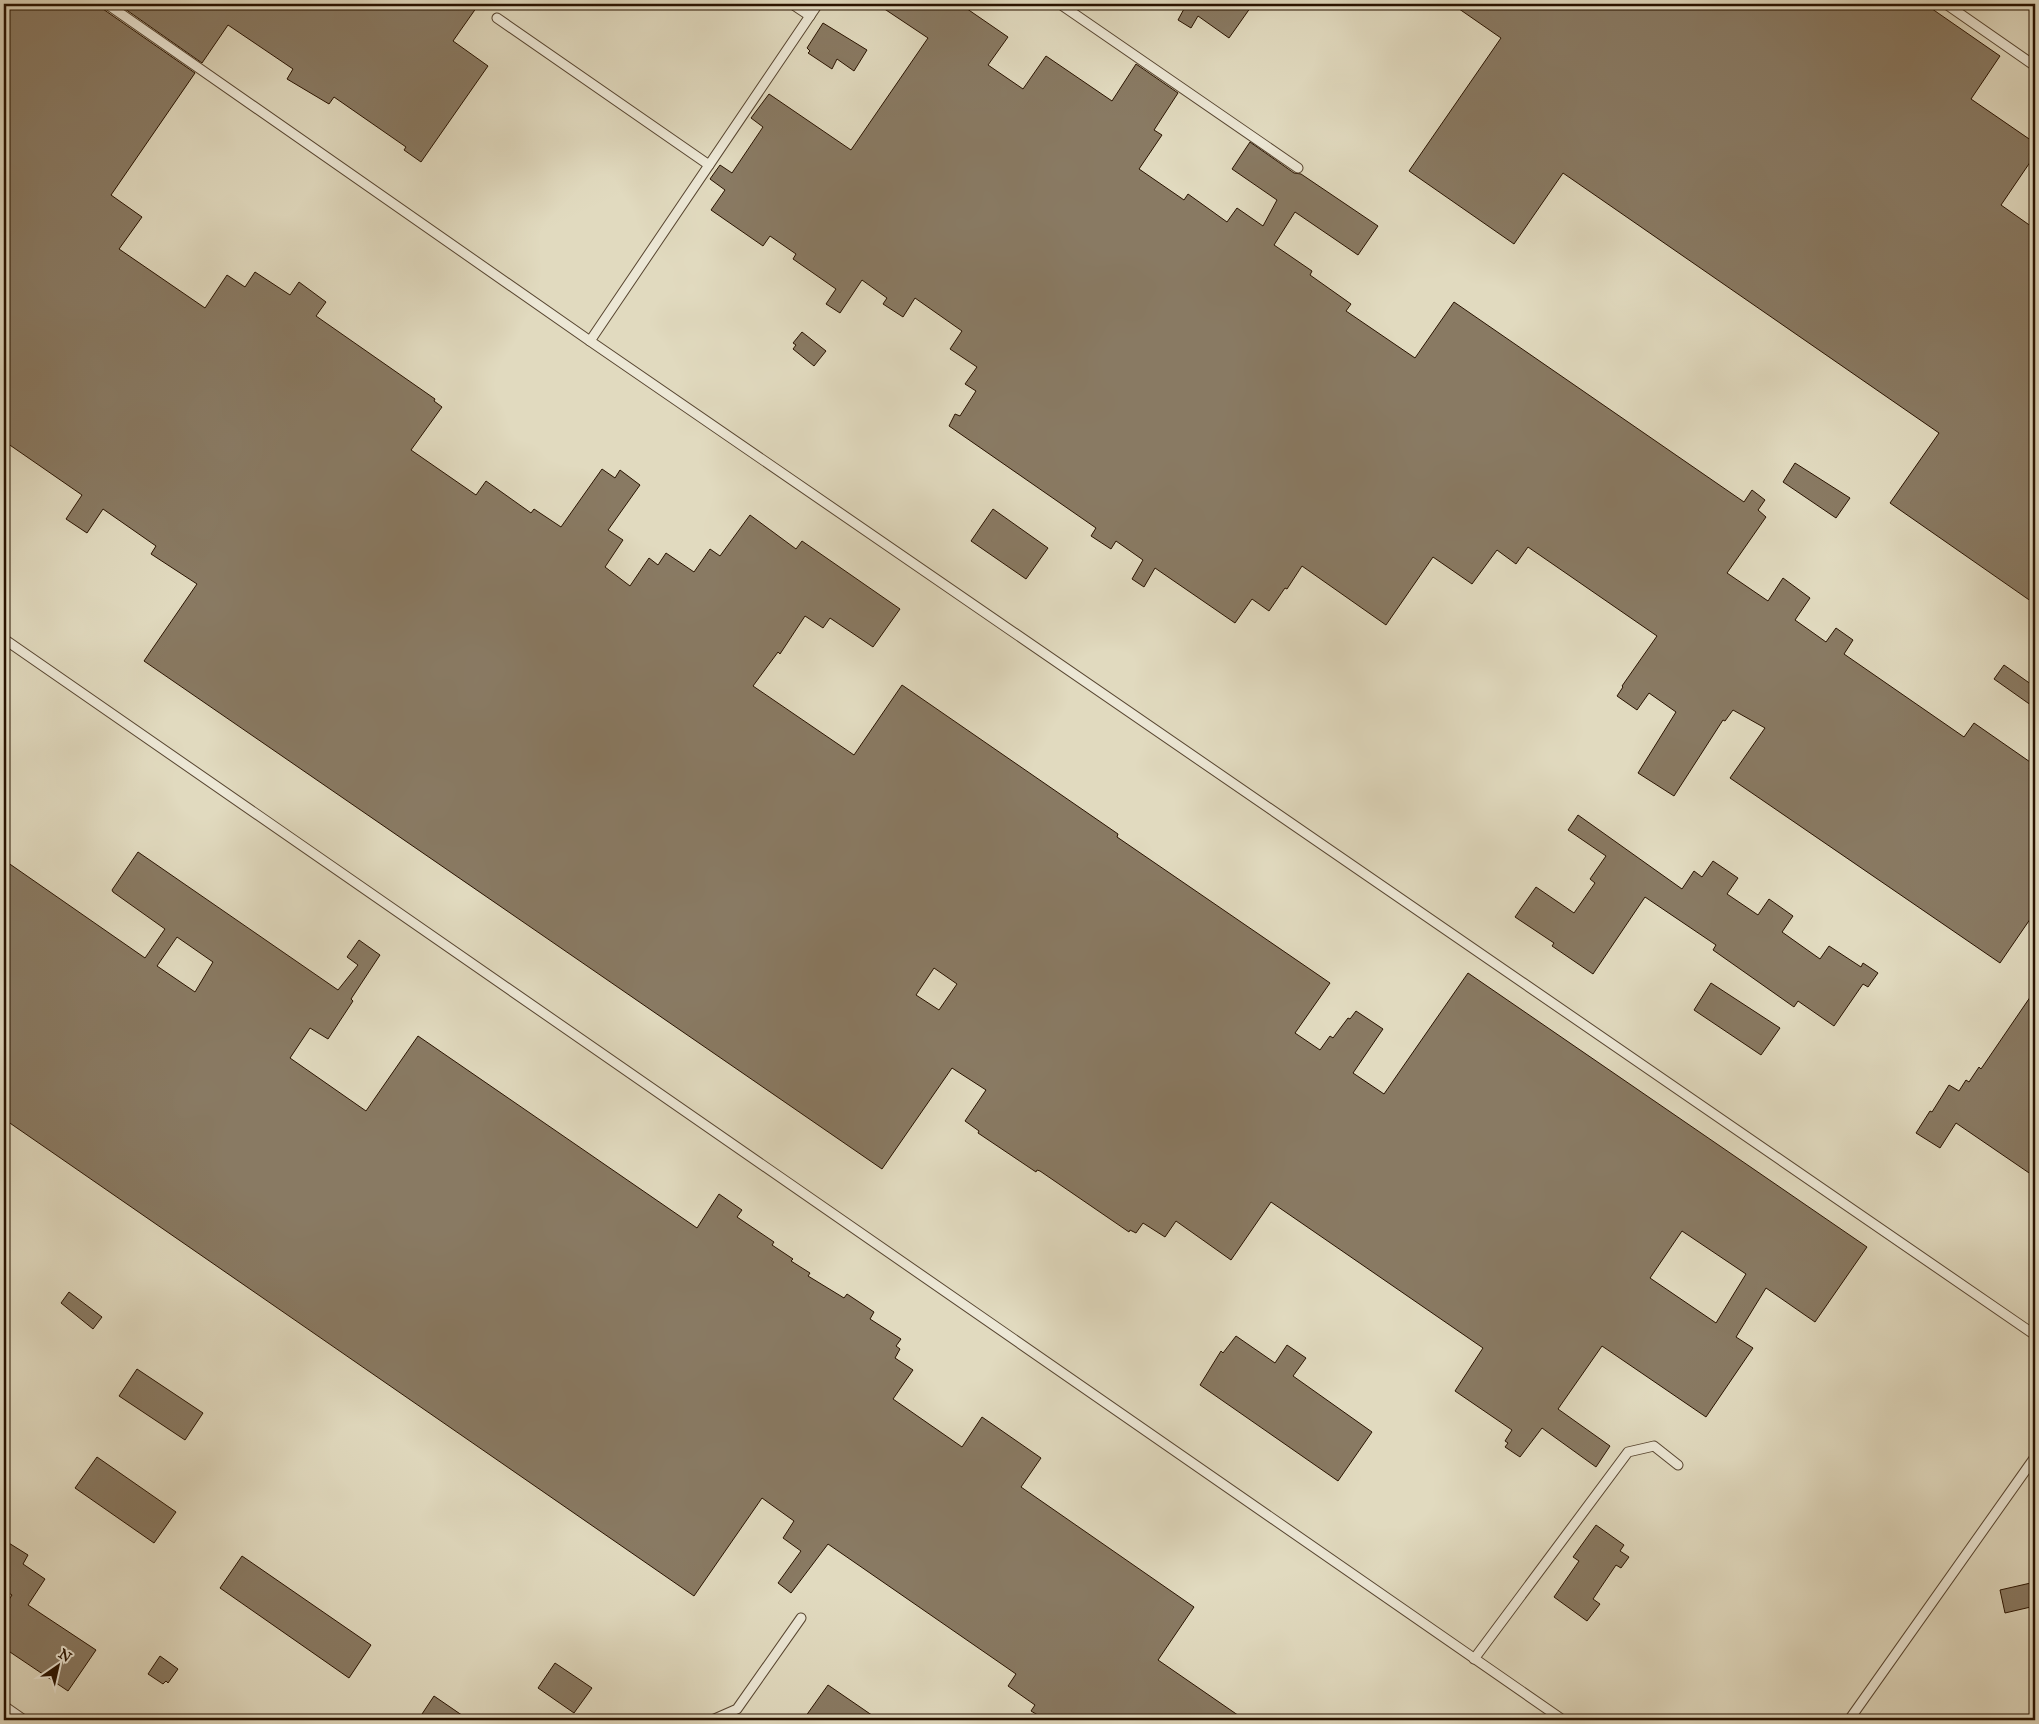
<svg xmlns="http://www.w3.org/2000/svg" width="2039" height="1724" font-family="'IM FELL Great Primer',serif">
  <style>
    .building { fill: #897a63; stroke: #291300; fill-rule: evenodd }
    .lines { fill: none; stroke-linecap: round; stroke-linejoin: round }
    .service-casing { stroke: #574530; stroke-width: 11 }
    .service { stroke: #ece7d5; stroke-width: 9 }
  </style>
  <rect width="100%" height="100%" fill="#e1dabf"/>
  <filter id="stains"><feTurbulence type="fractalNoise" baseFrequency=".004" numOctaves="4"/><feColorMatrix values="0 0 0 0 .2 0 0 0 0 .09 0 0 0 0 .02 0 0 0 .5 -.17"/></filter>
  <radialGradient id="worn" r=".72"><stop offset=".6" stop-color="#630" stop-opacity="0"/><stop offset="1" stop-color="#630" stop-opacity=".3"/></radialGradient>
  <g class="building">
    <path d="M4 4H101L103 9 195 73 111 195 142 217 119 249 205 308 227 275 245 287 255 272 290 295 299 282 326 302 316 316 435 399 434 401 442 407 411 450 476 495 486 481 531 513 534 509 561 527 602 469 615 478 620 470 640 485 608 530 623 540 605 567 630 586 649 558 658 565 666 553 694 572 710 549 720 556 750 515 796 549 802 541 900 609 873 647 830 618 823 628 805 616 780 654 778 652 753 686 854 755 902 685 1118 834 1117 837 1330 983 1295 1033 1320 1050 1330 1036 1333 1038 1348 1018 1350 1019 1356 1011 1383 1029 1353 1073 1384 1094 1468 973 1867 1247 1815 1322 1766 1288 1736 1337 1753 1348 1706 1417 1602 1346 1558 1409 1610 1446 1596 1467 1542 1428 1520 1457 1505 1447 1508 1443 1505 1441 1512 1430 1455 1391 1483 1348 1271 1202 1231 1260 1176 1221 1165 1237 1143 1223 1136 1233 1130 1230 1129 1232 1040 1171 1037 1170 1036 1172 978 1133 979 1131 965 1121 986 1090 952 1068 882 1169 144 661 197 584 151 554 156 546 103 509 87 533 66 519 82 495 4 441ZM934 968 957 984 939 1010 916 995ZM1682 1231 1746 1274 1716 1323 1650 1278Z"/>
    <polygon points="118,4 479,4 453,41 488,66 421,162 404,150 406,147 334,97 329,104 287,79 293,69 228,25 202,63"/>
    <polygon points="877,4 960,4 1008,37 988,65 1023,89 1046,56 1112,101 1136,64 1178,93 1154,130 1162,135 1139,169 1184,200 1188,194 1227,222 1237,208 1263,226 1277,200 1232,169 1250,142 1294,173 1301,174 1378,226 1358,255 1295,212 1274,245 1312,271 1310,275 1351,304 1346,311 1415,358 1454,302 1744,502 1752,490 1765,500 1758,510 1766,517 1727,573 1768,601 1783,578 1810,598 1795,620 1826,642 1836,628 1853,640 1844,654 1964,737 1974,723 2033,764 2029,769 2035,773 2035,912 2000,963 1730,778 1765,728 1733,710 1725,721 1723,720 1674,796 1638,773 1676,712 1649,693 1637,710 1617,696 1623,687 1622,686 1657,636 1528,547 1516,564 1497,550 1472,584 1433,557 1386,625 1302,566 1287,589 1285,588 1269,611 1252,599 1235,623 1155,568 1144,587 1132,579 1143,560 1116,541 1111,549 1091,536 1096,528 949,426 955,414 960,416 976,391 965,384 977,367 950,349 962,331 915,298 903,317 883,304 887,298 862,280 840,313 826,304 836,289 793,259 796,254 770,236 763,246 711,210 725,190 710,179 720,165 732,173 763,127 751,118 769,94 851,150 928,38"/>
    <polygon points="1181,4 1253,4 1229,38 1198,16 1191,28 1178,20 1185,7"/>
    <polygon points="1452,4 1925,4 2000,56 1971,99 2035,143 2035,155 2001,205 2035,229 2035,604 1890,503 1939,433 1563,173 1514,244 1409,171 1501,38"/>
    <polygon points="823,23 867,50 854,71 837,59 832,69 808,53 810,51 807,48"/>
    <polygon points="802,332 826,351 814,366 793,349 796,345 793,343"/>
    <polygon points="1795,463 1850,498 1836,518 1783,482"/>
    <polygon points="993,509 1048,548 1026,579 971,541"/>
    <polygon points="2004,665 2035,687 2035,708 1994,679"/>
    <polygon points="1578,815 1682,889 1694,871 1702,877 1713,861 1738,878 1727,894 1758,915 1769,899 1793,916 1782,932 1820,959 1829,946 1861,967 1863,963 1878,973 1868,987 1863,984 1834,1026 1798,1001 1794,1007 1713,950 1716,945 1645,897 1593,974 1552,946 1554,943 1515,917 1536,887 1574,913 1595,883 1590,879 1606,856 1568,830"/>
    <path d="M138 852 338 990 358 965 347 957 359 940 380 955 351 999 353 1001 328 1039 310 1028 290 1058 366 1111 418 1036 697 1228 719 1194 742 1210 737 1217 774 1242 772 1245 793 1259 791 1261 810 1273 808 1276 844 1298 847 1294 874 1312 870 1319 901 1339 896 1346 900 1349 895 1358 913 1370 893 1399 962 1447 982 1417 1041 1458 1021 1487 1194 1607 1158 1660 1245 1720H1046L1031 1711 1035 1705 1008 1686 1016 1674 828 1544 791 1593 778 1583 801 1551 783 1538 794 1521 762 1498 694 1596 4 1119V860L145 958 165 929 113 892 112 890ZM177 937 213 962 195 992 157 966Z"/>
    <polygon points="1711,983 1780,1028 1761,1055 1694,1010"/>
    <polygon points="2035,990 2035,1177 1956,1123 1940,1148 1916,1133 1930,1111 1932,1112 1949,1085 1959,1091 1966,1080 1969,1082 1979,1067 1981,1069"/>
    <polygon points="69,1292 102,1317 93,1329 61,1303"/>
    <polygon points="1236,1336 1275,1363 1287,1345 1306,1358 1293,1376 1372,1432 1338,1481 1200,1385 1221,1351 1223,1353"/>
    <polygon points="137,1369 203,1413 185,1440 119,1396"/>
    <polygon points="97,1457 176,1512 154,1543 75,1488"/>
    <polygon points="1596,1525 1624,1545 1620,1551 1629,1557 1621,1568 1616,1565 1593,1599 1600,1604 1587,1621 1554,1597 1579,1561 1573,1557"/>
    <polygon points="4,1540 28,1555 23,1564 45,1579 28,1605 96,1650 68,1691 4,1648 4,1607 12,1595 4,1590"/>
    <polygon points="242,1556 371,1645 349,1678 220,1588"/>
    <polygon points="2035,1582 2035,1606 2005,1613 2000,1590"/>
    <polygon points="160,1656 178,1669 168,1683 166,1681 163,1684 148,1674"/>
    <polygon points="555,1663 592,1688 574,1713 538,1688"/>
    <polygon points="828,1685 879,1720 803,1720"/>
    <polygon points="434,1696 469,1720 418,1720"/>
  </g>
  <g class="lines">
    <defs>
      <g id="service">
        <polyline points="107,4 590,341 2035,1335"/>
        <polyline points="792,4 810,16"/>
        <polyline points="1060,4 1298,168"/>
        <polyline points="1946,4 2035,66"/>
        <polyline points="497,18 709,165"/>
        <polyline points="590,341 818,4"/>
        <polyline points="4,639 1563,1720"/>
        <polyline points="1474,1659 1628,1452 1654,1446 1678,1465"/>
        <polyline points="4,1706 24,1720"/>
        <polyline points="712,1720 737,1709 801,1618"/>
        <polyline points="1849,1720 2035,1457"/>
      </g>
    </defs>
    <use href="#service" class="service-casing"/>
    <use href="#service" class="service"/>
  </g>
  <rect width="2039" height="1724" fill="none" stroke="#e1dabf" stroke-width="20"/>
  <rect x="5" y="5" width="2029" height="1714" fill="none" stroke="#291300" stroke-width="2.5"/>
  <rect x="10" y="10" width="2019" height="1704" fill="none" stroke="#291300"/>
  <g transform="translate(58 1666) rotate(34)" stroke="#ece7d5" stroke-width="4" paint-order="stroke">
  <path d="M0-4L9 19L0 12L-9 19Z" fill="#291300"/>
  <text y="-8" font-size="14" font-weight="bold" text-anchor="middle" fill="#291300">N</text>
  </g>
  <rect width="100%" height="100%" filter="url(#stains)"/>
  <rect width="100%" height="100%" fill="url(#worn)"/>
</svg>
